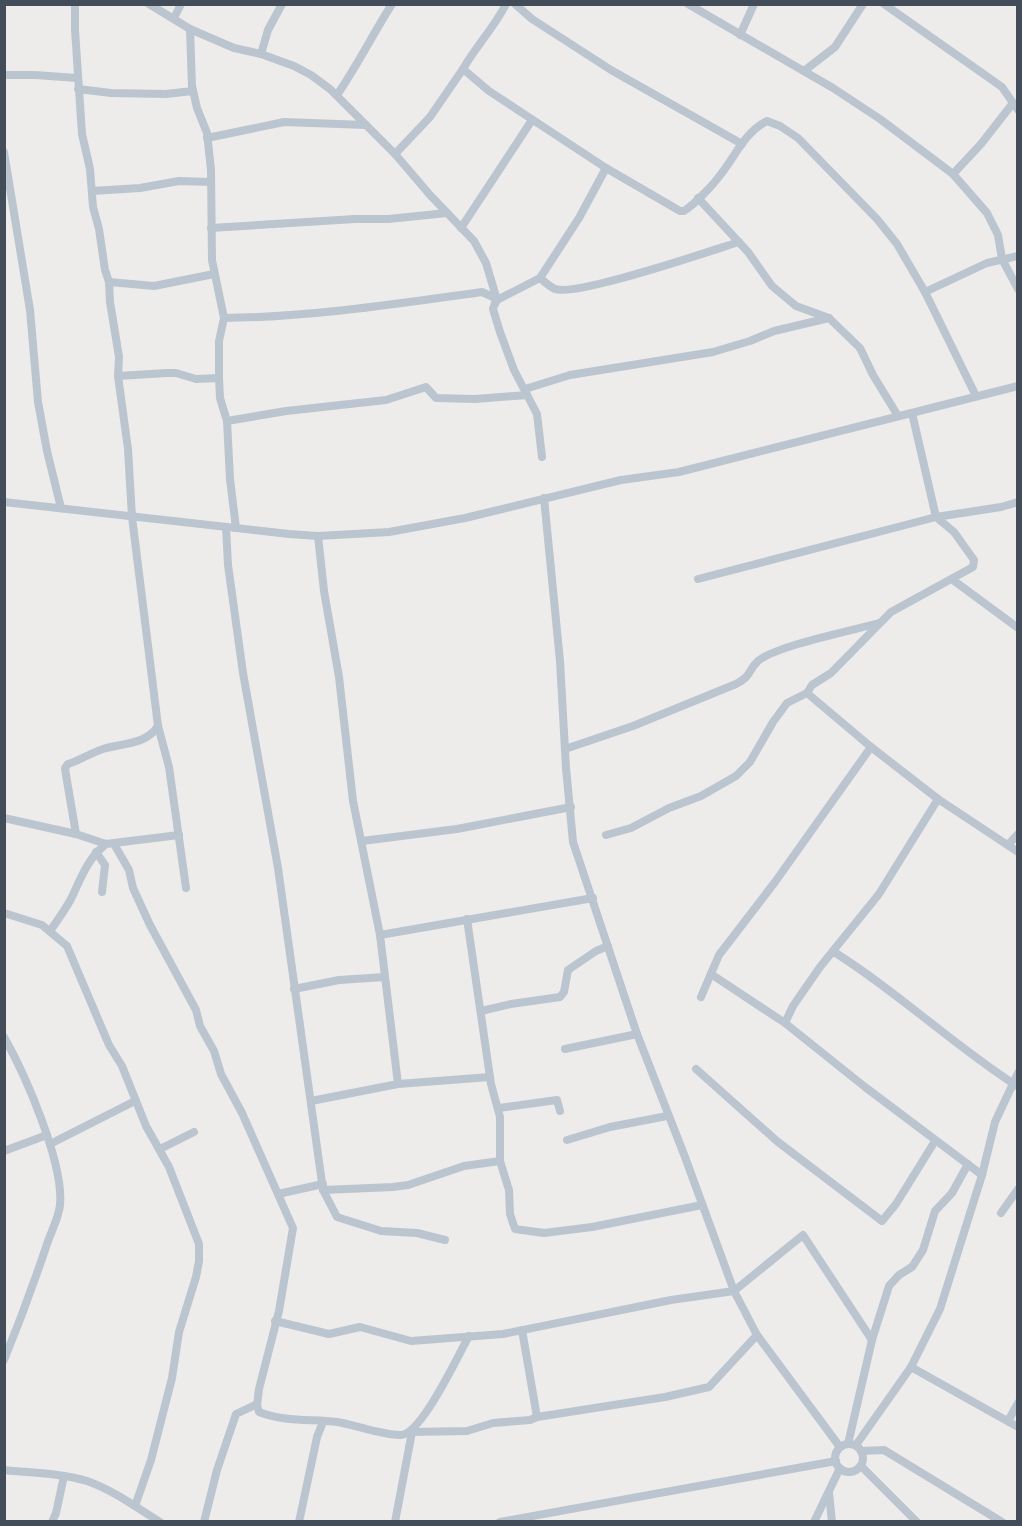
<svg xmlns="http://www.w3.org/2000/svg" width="1022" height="1526" font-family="Roboto,sans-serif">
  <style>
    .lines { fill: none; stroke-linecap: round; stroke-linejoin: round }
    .street { stroke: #bbc5cf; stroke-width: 8 }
  </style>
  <rect width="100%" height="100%" fill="#eeebeb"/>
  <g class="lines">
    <g class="street">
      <polyline points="75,4 75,30 82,134 90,169 93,207 99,229 105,270 109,282 110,302 119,357 118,376"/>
      <polyline points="149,4 190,29 234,48 261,54 294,66 311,75 330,89 395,154 430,195 474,241 486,263 497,300"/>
      <path d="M506 4C494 28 476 46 463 69L489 91 606 168 680 211H684C695 204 714 184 721 174 736 155 745 132 767 121L780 126 798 138 877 219 897 244 925 292 976 396"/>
      <polyline points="515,4 532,19 611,70 742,144"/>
      <polyline points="688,4 833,88 880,119 953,174 987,213 998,235 1002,259 1018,289"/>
      <polyline points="884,4 1002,87 1013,103"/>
      <polyline points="174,18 181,4"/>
      <polyline points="190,29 192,86 197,108 207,133 211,170 212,260 224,318 219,341 219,378 220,398 227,421 230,479 236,528"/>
      <polyline points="740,35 754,4"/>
      <polyline points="261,54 268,30 282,4"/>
      <polyline points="804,71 835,47 863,4"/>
      <polyline points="4,75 35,75 77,78"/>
      <polyline points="78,89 111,93 166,94 193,91"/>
      <path d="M337 95C357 66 373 34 392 4"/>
      <polyline points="207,138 284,122 366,125"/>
      <polyline points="4,152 30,310 38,402 47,451 61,508"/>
      <polyline points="395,154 430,117 463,69"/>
      <polyline points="953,174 981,144 1013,103 1018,110"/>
      <polyline points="92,191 140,188 179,181 210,182"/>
      <polyline points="698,198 748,252 772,286 796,306 829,318 860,348 873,375 898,416"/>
      <polyline points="211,228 355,219 388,219 447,213"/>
      <polyline points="461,228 532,120"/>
      <path d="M540 278C545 282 550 287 555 289 576 297 710 251 739 242"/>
      <polyline points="109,282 154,286 214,274"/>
      <polyline points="925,292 987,263 1018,256"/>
      <polyline points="495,304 497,300 540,278 579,218 606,168"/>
      <path d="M224 318C310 317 396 304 482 292L493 297 496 300 493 309 500 332 514 370 537 414 542 457"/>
      <polyline points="525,389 570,375 713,352 750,341 774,331 829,318"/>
      <polyline points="227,421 286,411 386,400 426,387 436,398 475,399 527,395"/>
      <polyline points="544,498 560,661 566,768 573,842 637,1034 685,1157 734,1291 757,1335 840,1447"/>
      <polyline points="4,502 289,534 318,536 389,532 465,518 621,480 679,472 1018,386"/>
      <polyline points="226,527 228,565 243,673 278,868 323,1190 337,1217 381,1231 417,1233 445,1240"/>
      <polyline points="318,536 324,591 339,677 353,801 380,935"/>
      <polyline points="698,579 936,517 1001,507 1018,502"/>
      <polyline points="953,580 1018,628"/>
      <polyline points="807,693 871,747 938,799 1018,852"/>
      <path d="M565 749 633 726 736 684C752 676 748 670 758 661 775 646 854 630 879 623"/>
      <polyline points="938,799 879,894 820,967 793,1006 785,1023 865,1087 982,1175"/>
      <polyline points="4,818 76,834 106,844 179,835"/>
      <path d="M76 834 66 775 65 768 68 764C80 760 91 753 103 749 122 743 146 745 158 726"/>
      <polyline points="606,835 631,828 669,808 701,796 736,776 750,762 773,722 787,703 807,693 812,685 831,673 891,612 973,567 974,560 954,532 936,517 912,413"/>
      <polyline points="362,841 457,829 571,807"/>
      <path d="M114 844 129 870 133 888 150 925 196 1010 200 1026 214 1051 221 1074 242 1113 293 1228 279 1311 259 1389 257 1405 259 1412C284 1422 311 1419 337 1422 356 1425 381 1435 400 1435 421 1436 458 1355 469 1336"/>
      <polyline points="1008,845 1018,834"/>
      <polyline points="96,852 105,865 102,892"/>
      <polyline points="186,888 169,767 158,726 132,517 128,449 118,376 167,373 176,373 196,379 219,378"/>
      <polyline points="4,913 42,925 67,946 109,1045 122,1066 146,1126 169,1167 199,1244 199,1261 196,1277 179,1332 172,1378 151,1460 135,1506"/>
      <polyline points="467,919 491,1084 500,1117 500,1161 509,1190 510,1214 515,1229 544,1233 592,1227 702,1205"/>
      <path d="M50 931C57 921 65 910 71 899 81 878 87 859 106 844"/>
      <path d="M834 952C898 992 953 1045 1017 1086"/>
      <polyline points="711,974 785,1023"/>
      <polyline points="294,989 339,980 385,977"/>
      <polyline points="701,997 719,955 775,882 871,747"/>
      <polyline points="481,1011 511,1004 560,997 564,992 568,970 596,951 608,946"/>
      <path d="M4 1037C25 1074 64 1163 60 1205 59 1217 51 1232 47 1244 34 1283 20 1321 4 1360"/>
      <polyline points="565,1049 637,1034"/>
      <polyline points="696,1069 778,1142 882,1221 896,1204 935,1141"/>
      <polyline points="398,1084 380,935 593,898"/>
      <polyline points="311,1101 398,1084 490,1077"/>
      <polyline points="499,1108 557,1100 560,1111"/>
      <polyline points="567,1140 610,1127 667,1116"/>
      <polyline points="50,1144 135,1101"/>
      <polyline points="160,1149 194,1132"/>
      <polyline points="4,1151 47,1135"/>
      <polyline points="323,1190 393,1187 408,1185 464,1166 500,1161"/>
      <polyline points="278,1194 323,1184"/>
      <polyline points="1001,1213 1018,1189"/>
      <polyline points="275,1321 329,1334 360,1327 411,1341 503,1334 671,1300 734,1291 803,1235 872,1340 889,1286 899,1275 912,1267 923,1250 935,1211 952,1193 968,1164"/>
      <polyline points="522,1330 537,1417"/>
      <polyline points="911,1367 1018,1427"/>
      <polyline points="1008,1421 1018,1403"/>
      <polyline points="848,1444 872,1340"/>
      <circle cx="849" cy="1458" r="14"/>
      <polyline points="856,1445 911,1367 940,1309 982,1175 995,1122 1018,1073"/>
      <polyline points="861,1451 884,1450 1002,1522"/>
      <polyline points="861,1466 917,1522"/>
      <path d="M4 1470C31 1473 61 1473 87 1481 113 1490 137 1508 160 1522"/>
      <polyline points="829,1493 832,1522"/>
      <polyline points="52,1522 56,1513 64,1476"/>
      <polyline points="204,1522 217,1470 236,1414 257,1404"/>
      <polyline points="299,1522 317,1437 323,1422"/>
      <polyline points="395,1522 412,1432 467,1431 493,1423 530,1420 537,1417 665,1397 709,1387 757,1335"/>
      <polyline points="500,1522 836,1461"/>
      <polyline points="814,1522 840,1468"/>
    </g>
  </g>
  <rect width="1022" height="1526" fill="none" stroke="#434d59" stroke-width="12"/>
</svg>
